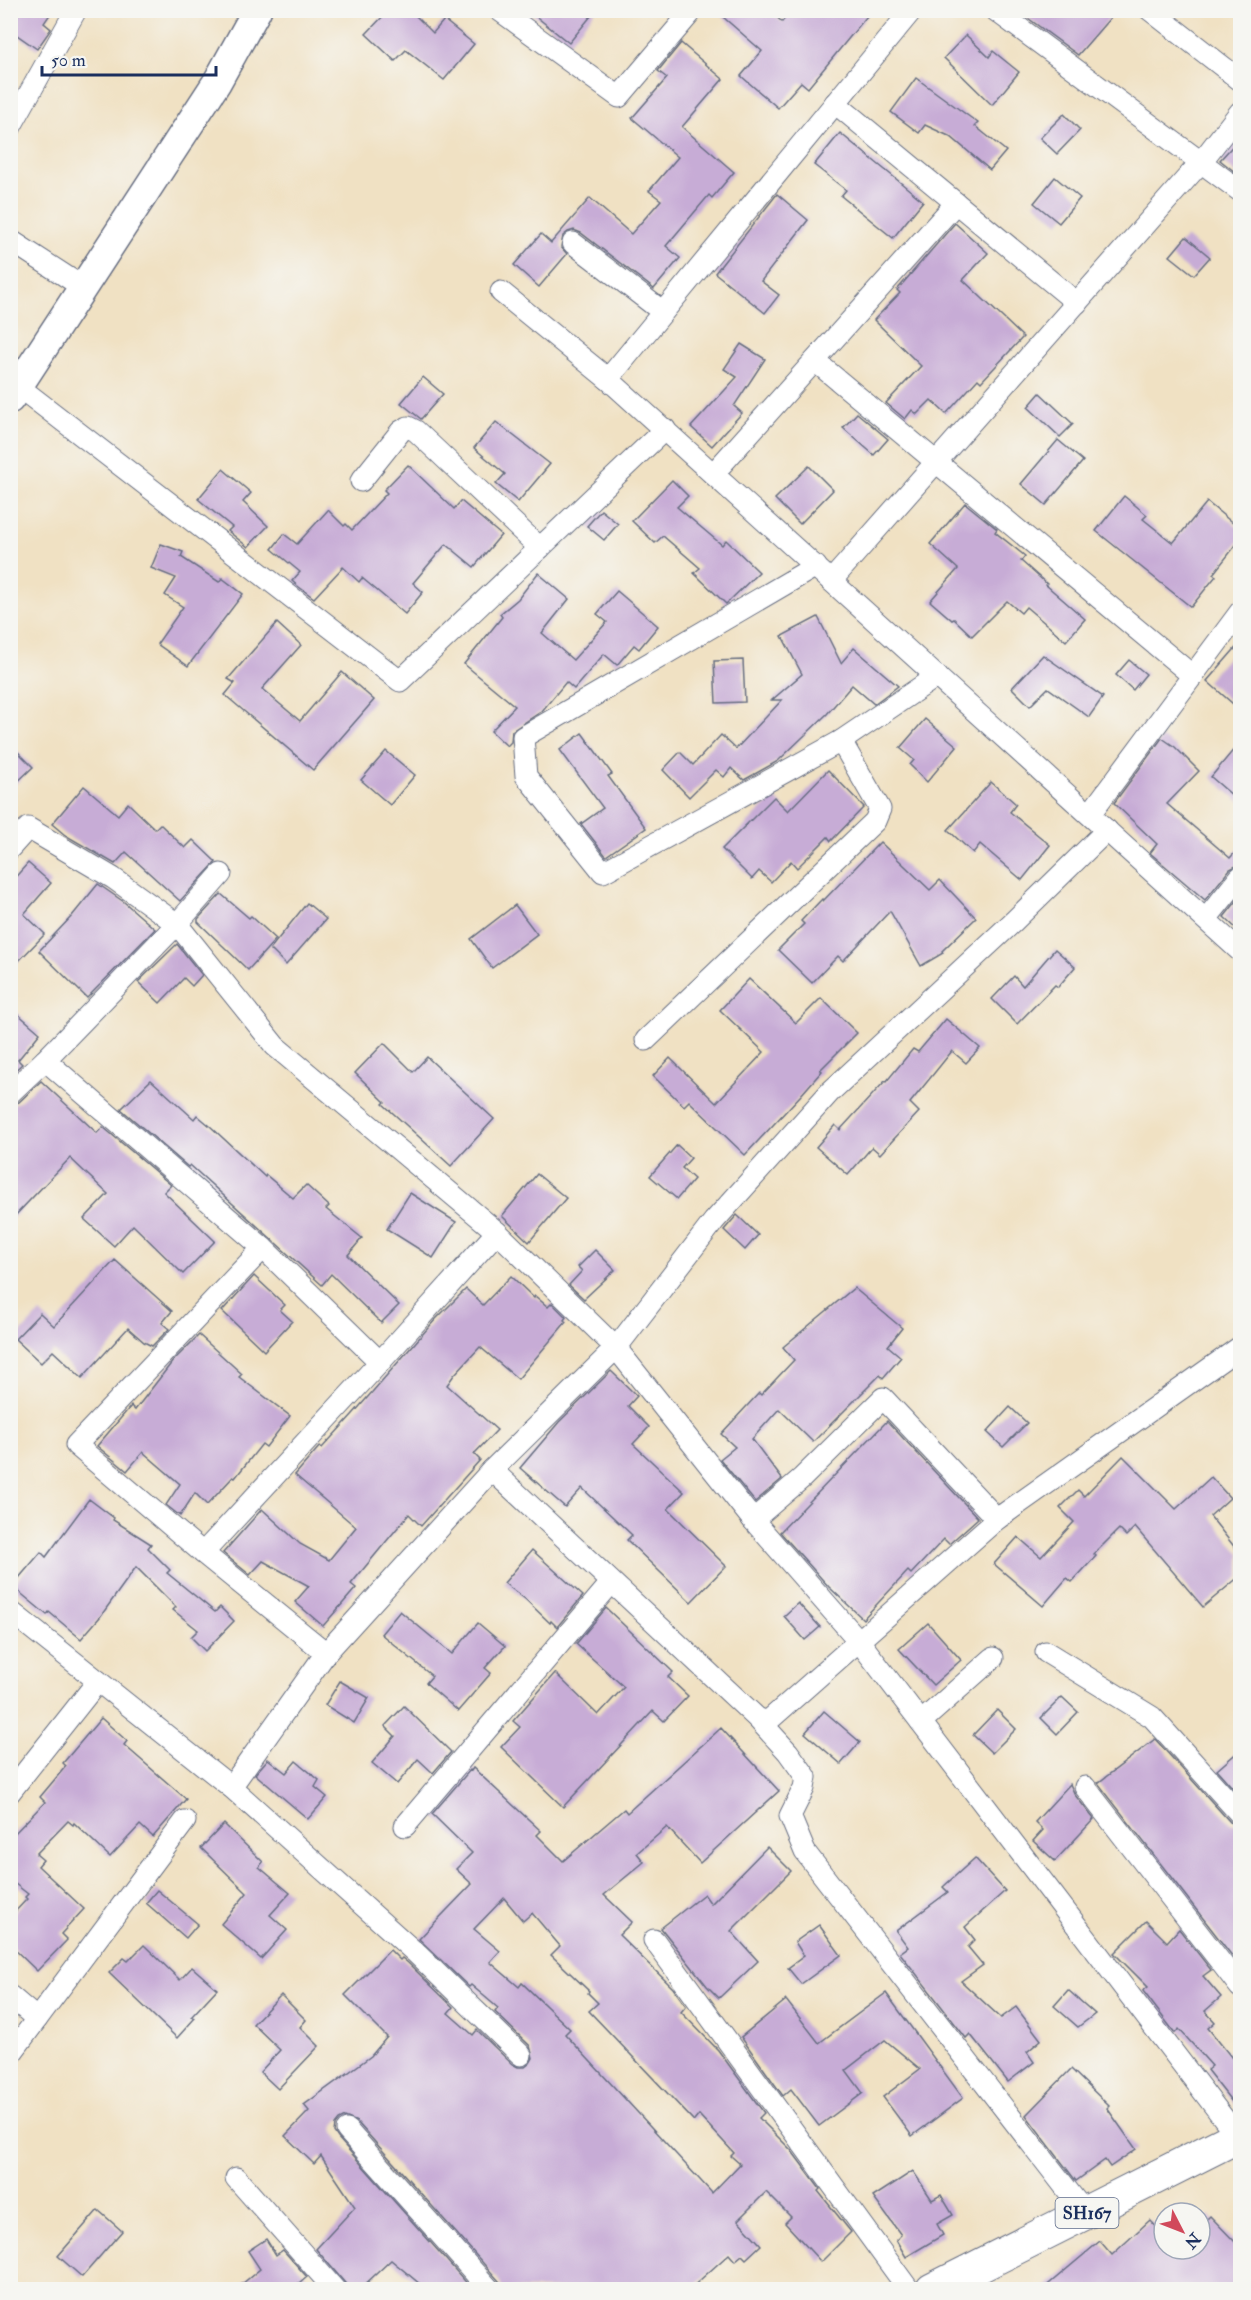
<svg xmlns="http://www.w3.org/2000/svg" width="1251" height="2300" font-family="'IM FELL Double Pica',serif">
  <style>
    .building { fill: #c7acd6; fill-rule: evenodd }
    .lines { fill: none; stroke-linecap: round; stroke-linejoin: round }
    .street-casing { stroke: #666d81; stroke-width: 23 }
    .secondary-casing { stroke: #666d81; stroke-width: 31 }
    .primary-casing { stroke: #666d81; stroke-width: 35 }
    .street { stroke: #fff; stroke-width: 21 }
    .secondary { stroke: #fff; stroke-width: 28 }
    .primary { stroke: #fff; stroke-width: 33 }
    .labels { text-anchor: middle; stroke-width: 4.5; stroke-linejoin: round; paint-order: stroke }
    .shield { fill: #f6f6f2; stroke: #5d6b8a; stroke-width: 1.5 }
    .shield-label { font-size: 18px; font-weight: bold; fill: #1b2f5e }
  </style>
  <rect width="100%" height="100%" fill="#f6f6f2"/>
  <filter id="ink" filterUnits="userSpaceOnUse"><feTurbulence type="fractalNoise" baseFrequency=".0167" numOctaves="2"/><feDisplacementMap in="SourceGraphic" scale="12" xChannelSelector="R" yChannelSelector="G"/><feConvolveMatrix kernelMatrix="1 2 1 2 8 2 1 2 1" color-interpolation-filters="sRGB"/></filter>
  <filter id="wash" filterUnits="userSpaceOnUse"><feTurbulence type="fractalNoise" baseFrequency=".008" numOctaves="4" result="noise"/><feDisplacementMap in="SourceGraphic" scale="24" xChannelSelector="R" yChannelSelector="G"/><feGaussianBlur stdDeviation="1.35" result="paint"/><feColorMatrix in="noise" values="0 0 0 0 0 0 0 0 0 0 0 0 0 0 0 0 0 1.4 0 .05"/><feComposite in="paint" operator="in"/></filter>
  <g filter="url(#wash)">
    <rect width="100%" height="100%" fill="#f0e1c3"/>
    <g id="blocks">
      <g class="building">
        <polygon points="10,10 53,10 44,23 51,29 37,49 10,30"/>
        <polygon points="389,10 410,10 433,33 444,20 474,44 444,80 406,50 395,61 366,34"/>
        <polygon points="528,10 596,10 569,43"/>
        <polygon points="715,10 769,10 782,22 792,10 872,10 808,88 801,82 778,108 741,76 762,51"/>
        <polygon points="1017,10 1117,10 1078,55"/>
        <polygon points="966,35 989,57 993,51 1019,72 992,105 944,58"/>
        <polygon points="681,43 723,79 682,127 734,172 712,198 709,195 666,246 680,258 654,289 581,233 574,230 568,232 563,236 561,247 567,254 539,287 514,265 541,234 551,243 590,198 631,234 661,200 649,191 678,157 632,118 667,78 658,71"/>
        <polygon points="916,78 978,123 975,126 1006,151 990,170 951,137 925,125 919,133 891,112"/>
        <polygon points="1064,114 1080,130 1057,154 1040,138"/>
        <polygon points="840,133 923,201 893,238 841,196 846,190 814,165"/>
        <polygon points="1240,138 1240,176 1220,160"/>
        <polygon points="1055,177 1080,198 1059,223 1034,203"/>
        <polygon points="777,194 808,220 761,281 779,295 765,313 715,273"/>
        <polygon points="955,223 988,253 963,280 1023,337 981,382 978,379 946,414 931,400 917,414 912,410 905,419 886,403 921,366 874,320 900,293 897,290"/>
        <polygon points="1186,237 1210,257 1194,275 1170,256"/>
        <polygon points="741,344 765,359 734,406 742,413 712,446 691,427 737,377 724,369"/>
        <polygon points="423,377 443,394 421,419 401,403"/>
        <polygon points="1040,393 1073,424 1060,437 1028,407"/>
        <polygon points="857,413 888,439 874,455 843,428"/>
        <polygon points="496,422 550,464 518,502 496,484 505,474 474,448"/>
        <polygon points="1058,440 1083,461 1046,505 1021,484"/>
        <polygon points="408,465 454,509 461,501 501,535 474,567 446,544 413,583 423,592 405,614 362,578 359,582 343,567 314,598 299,587 292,581 300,572 272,549 284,534 297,544 328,510 344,526 346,524 352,530 387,493 384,490"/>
        <polygon points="809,466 833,490 800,524 775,499"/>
        <polygon points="223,469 251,493 243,502 268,526 248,547 228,531 232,527 198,499"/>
        <polygon points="672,480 688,496 677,507 722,545 726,540 759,572 726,604 694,573 700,568 663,536 655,543 632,521"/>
        <polygon points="1124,496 1147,515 1143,519 1173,543 1207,502 1240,529 1240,540 1213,574 1216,576 1191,607 1096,531"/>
        <polygon points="965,503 997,529 995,532 1025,556 1021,561 1047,584 1046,585 1085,619 1066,641 1026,607 1021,613 1007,601 972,636 954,619 952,620 930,601 958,569 930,544"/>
        <polygon points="601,510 618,524 604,540 587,526"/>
        <polygon points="161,544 183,552 181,557 219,582 222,578 243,594 188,666 157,644 183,607 165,595 176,578 151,568"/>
        <polygon points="538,573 569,599 542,633 573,660 607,622 597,614 617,591 658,626 639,649 634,645 617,665 604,654 574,689 566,682 542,711 512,731 511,742 507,746 491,731 515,706 464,664 502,617 500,614 518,599"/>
        <polygon points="818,617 841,663 854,648 898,686 874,704 852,685 827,714 778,761 744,780 731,768 724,777 716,770 689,797 663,770 680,752 693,765 721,735 736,749 782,700 772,700 802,674 782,636"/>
        <polygon points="277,623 301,645 262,689 300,721 342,672 374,700 313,770 225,695 235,683 228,679"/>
        <polygon points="1240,643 1240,710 1207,681"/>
        <polygon points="1043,655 1103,697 1089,717 1048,688 1030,706 1012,688"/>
        <polygon points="743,660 745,702 716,703 714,661"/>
        <polygon points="1129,660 1146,674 1133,690 1116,675"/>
        <polygon points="925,719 957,746 927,782 910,765 914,760 900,748"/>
        <polygon points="582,733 612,774 608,776 646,828 606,856 581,824 603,808 560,750"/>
        <polygon points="1162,738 1175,747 1199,771 1167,804 1230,858 1240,847 1240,864 1230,869 1205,900 1150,853 1157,844 1114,803"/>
        <polygon points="1240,742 1240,802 1211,777"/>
        <polygon points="10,744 33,767 10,789"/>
        <polygon points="386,751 415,775 390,805 361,780"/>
        <polygon points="828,770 864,807 831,841 828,837 797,868 791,861 771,882 759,871 752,879 722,849 774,797 788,811"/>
        <polygon points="991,782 1016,804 1010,812 1050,845 1022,880 980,844 973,853 948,830"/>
        <polygon points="84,786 118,815 128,803 155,829 160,824 185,848 193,840 216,862 180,901 126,852 115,864 65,835 52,824"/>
        <polygon points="880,842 930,890 940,880 976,918 942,951 943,953 921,966 890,911 843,961 838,956 812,983 778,950 804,924 801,921 822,899 823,901"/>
        <polygon points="28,863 51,883 24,914 45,934 10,970 10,883"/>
        <polygon points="98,884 124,902 155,929 87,998 39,951 72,916"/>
        <polygon points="221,894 249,918 251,916 276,939 248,970 198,922 198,919"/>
        <polygon points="1240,897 1240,932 1224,917"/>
        <polygon points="307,903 326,919 286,965 270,949"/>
        <polygon points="515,905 537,934 492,968 471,939"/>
        <polygon points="177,944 202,975 192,986 184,978 160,1003 138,982"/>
        <polygon points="1055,949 1075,967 1058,987 1055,985 1017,1024 992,999 1014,976 1023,986"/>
        <polygon points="749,979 796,1023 821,998 857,1033 820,1070 822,1071 801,1095 745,1155 689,1101 684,1106 653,1076 670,1058 716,1103 764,1052 720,1010"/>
        <polygon points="10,1007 40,1033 18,1060 22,1064 10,1075"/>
        <polygon points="946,1019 980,1048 966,1063 952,1051 910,1103 919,1112 880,1154 872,1147 848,1175 816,1147 835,1125 840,1130 885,1081 886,1082 913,1049 918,1052"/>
        <polygon points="384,1043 413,1072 427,1057 494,1119 451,1166 383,1104 385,1102 355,1073"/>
        <polygon points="151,1080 194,1119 197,1115 210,1126 265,1177 266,1175 293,1198 306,1185 329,1206 326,1209 362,1238 348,1255 399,1305 381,1323 331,1274 322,1285 190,1165 188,1167 121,1109"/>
        <polygon points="41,1081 97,1133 103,1127 171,1185 164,1192 215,1241 183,1274 133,1225 114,1246 84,1219 108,1194 70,1158 10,1221 10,1105 19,1102"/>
        <polygon points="677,1145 691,1158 682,1168 694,1179 677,1199 650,1176"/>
        <polygon points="537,1174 566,1198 529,1242 502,1216"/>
        <polygon points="410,1193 456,1222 433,1258 387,1229"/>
        <polygon points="737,1215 758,1235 745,1250 724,1230"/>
        <polygon points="595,1250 615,1270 584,1299 569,1285 582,1271 578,1267"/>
        <polygon points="115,1260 172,1311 162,1323 169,1329 152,1346 144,1342 128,1328 82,1378 53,1351 41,1363 15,1339 40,1313 54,1326"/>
        <polygon points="254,1276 285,1305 280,1310 292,1321 264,1351 222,1311"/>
        <polygon points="511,1276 534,1298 535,1296 548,1307 552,1303 566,1317 564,1320 566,1322 518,1379 480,1347 454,1375 447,1385 497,1430 474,1454 480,1460 421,1526 409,1514 351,1584 356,1588 323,1626 295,1602 309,1586 263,1561 250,1575 223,1553 262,1509 300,1544 329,1560 356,1527 295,1475 320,1446 322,1448 353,1414 435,1320 466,1289 483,1305"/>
        <polygon points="854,1288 902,1328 888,1346 901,1357 883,1378 880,1375 813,1442 779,1409 752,1439 782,1479 755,1502 720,1459 735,1447 721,1434 759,1393 761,1395 794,1360 783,1347"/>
        <polygon points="199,1335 242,1374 239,1377 290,1416 266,1447 262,1444 235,1478 233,1477 207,1505 195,1493 180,1516 166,1505 180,1484 143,1452 127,1471 97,1446 131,1406 135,1410 173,1361"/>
        <polygon points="611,1371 637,1396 628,1406 649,1427 633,1444 684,1492 668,1509 726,1566 691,1602 627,1540 632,1535 582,1488 565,1507 520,1468 559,1422"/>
        <polygon points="1010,1407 1027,1423 1003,1447 987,1432"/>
        <polygon points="887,1421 978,1518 949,1544 944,1539 911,1574 908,1571 863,1619 829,1587 780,1532"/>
        <polygon points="1123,1456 1176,1509 1211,1477 1230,1498 1210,1516 1240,1554 1240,1576 1203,1607 1135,1527 1126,1536 1119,1529 1094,1554 1096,1556 1072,1582 1067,1578 1043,1606 994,1564 1018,1537 1041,1557 1074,1522 1060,1508 1078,1490 1084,1496"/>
        <polygon points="89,1499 114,1518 113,1520 151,1544 148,1548 170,1570 167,1573 215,1612 220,1607 234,1621 205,1651 191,1637 198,1630 173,1610 176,1607 136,1567 100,1617 81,1639 49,1612 47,1615 12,1586 41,1552 46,1557"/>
        <polygon points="532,1550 583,1596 557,1627 551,1621 550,1623 525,1599 504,1583"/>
        <polygon points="798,1603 820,1627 805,1640 784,1616"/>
        <polygon points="606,1608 673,1672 668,1677 688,1696 664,1721 653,1711 563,1807 501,1747 520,1727 513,1721 555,1673 598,1715 624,1687 576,1644"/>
        <polygon points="400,1611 452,1654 478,1623 505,1646 485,1668 491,1673 458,1711 426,1683 432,1676 381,1634"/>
        <polygon points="928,1623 961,1660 933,1685 899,1649"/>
        <polygon points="340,1681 369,1698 354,1723 325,1705"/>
        <polygon points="1062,1697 1078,1712 1057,1734 1041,1718"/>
        <polygon points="404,1706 451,1752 433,1773 418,1759 397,1784 372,1763 395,1736 385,1726"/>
        <polygon points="997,1710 1016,1729 992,1753 973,1735"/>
        <polygon points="824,1711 860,1742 841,1764 805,1733"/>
        <polygon points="101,1718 127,1741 124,1745 186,1799 153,1837 140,1825 110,1857 74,1823 73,1825 68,1821 36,1854 43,1860 38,1866 84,1909 61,1934 67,1940 37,1971 10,1945 10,1917 27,1899 25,1897 28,1894 10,1880 10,1838 45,1802 40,1797 66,1766 63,1763"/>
        <path d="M721 1728 779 1791 700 1863 667 1827 637 1853 644 1862 604 1895 632 1922 619 1935 673 1988 686 2006 681 2012 718 2050 764 2113 759 2118 791 2150 820 2189 818 2191 851 2232 821 2262 785 2223 791 2217 766 2192 738 2220 761 2245 746 2259 742 2255 735 2261 729 2254 690 2289H502L500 2282 357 2122 345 2117 339 2120 335 2125 334 2132 338 2138 472 2289H426L391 2260 360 2289H350L316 2249 355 2207 321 2156 314 2164 285 2136 309 2111 304 2105 371 2056 387 2037 345 1995 390 1950 400 1960 402 1958 408 1963 453 2007 448 2013 473 2035 477 2030 512 2064 518 2067H525L530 2063 533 2058 530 2046 495 2012 498 2008 471 1985 469 1987 419 1939 472 1884 456 1869 472 1853 432 1814 470 1770 471 1771 473 1768 541 1831 537 1835 563 1861 624 1809 627 1813ZM504 1898 523 1921 532 1913 560 1946 551 1955 589 1991 588 1993 598 2003 589 2011 694 2121 699 2115 734 2153 731 2156 740 2164 712 2193 565 2034 570 2029 522 1983 519 1987 490 1962 500 1951 474 1929Z"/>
        <polygon points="1155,1739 1231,1823 1240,1826 1240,1966 1098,1783"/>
        <polygon points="1240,1750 1240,1796 1217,1770"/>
        <polygon points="268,1759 286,1773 296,1761 319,1780 315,1787 327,1797 308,1819 255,1774"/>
        <polygon points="1070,1784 1075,1795 1094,1819 1055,1861 1033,1841 1043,1830 1035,1822"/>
        <polygon points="224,1824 263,1862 259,1867 290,1893 270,1915 287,1930 261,1959 221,1924 247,1893 201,1848"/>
        <polygon points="767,1847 791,1871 731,1931 758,1961 719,1998 707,1986 661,1928 704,1894 711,1904"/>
        <polygon points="975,1858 1005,1891 965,1927 975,1940 968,1947 983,1965 961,1981 1001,2018 1016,2007 1041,2040 1027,2052 1034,2062 1008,2082 970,2034 966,2038 900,1953 908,1947 896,1931 948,1892 943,1887"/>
        <polygon points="157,1890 198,1924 186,1938 146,1903"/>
        <polygon points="1146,1921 1167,1942 1179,1929 1211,1970 1203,1976 1221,1997 1205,2011 1215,2022 1208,2028 1240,2068 1240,2112 1207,2070 1212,2066 1179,2029 1175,2033 1143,1991 1148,1987 1114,1953"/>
        <polygon points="819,1925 841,1955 801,1984 788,1968 804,1956 795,1942"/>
        <polygon points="144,1945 180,1980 192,1967 217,1989 192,2016 195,2018 177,2038 109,1973 124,1958 128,1961"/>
        <polygon points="1068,1990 1095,2014 1078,2027 1054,2006"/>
        <polygon points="886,1993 963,2098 912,2136 883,2097 920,2069 885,2040 846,2070 863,2093 819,2126 791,2089 783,2096 741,2037 786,2000 819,2043"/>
        <polygon points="281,1995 306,2020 300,2027 319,2046 278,2089 260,2072 280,2050 253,2024"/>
        <polygon points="1071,2069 1109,2106 1107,2108 1136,2149 1110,2167 1105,2160 1076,2181 1026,2115"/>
        <polygon points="913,2171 932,2200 941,2195 953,2215 937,2224 943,2235 906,2257 896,2240 901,2235 873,2197"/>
        <polygon points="98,2210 122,2231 82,2277 58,2256"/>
        <polygon points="1210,2216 1240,2247 1240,2282 1233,2289 1043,2289 1100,2241 1112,2255 1150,2220 1164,2235 1164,2249 1200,2249 1200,2226"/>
        <polygon points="266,2239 276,2255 283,2250 307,2277 293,2289 236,2289 260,2269 248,2251"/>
      </g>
    </g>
  </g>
  <g filter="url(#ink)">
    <use href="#blocks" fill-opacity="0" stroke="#666d81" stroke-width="1.5"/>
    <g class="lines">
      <defs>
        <g id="street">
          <polyline points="499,10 619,97 693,10"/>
          <polyline points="912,10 608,379 1240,951"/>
          <polyline points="995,10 1240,191"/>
          <polyline points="1150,10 1240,80"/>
          <polyline points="835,103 1077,303"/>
          <polyline points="10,128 76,10"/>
          <polyline points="10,240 84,288"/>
          <polyline points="573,243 663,312"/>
          <polyline points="501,292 608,379"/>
          <polyline points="815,361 1193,676"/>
          <polyline points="19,387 400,681 665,429"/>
          <polyline points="713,474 956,203"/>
          <polyline points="361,481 401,431 408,427 416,431 540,548"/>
          <polyline points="816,566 523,737 526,776 603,872 841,741 937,676"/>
          <polyline points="831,581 1201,162 1240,112"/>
          <polyline points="1090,814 1240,612"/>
          <polyline points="1107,830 1014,921 830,1092 714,1221 616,1348 753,1520 859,1641 1238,2137"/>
          <polyline points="10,848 28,828 113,878 177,924 275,1046 497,1232"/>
          <polyline points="1206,919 1240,877"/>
          <polyline points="646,1040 875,821 880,809 841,741"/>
          <polyline points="45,1060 177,924 221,874"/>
          <polyline points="10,1093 45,1060 263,1248 76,1445 203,1553 380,1362 497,1232 616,1348 492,1470"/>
          <polyline points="263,1248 380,1362"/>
          <polyline points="753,1520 802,1478 883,1398 997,1519"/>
          <polyline points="203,1553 326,1653"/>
          <polyline points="10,1611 231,1787 326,1653 492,1470 757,1718 767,1722 997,1519 1240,1347"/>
          <polyline points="1046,1652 1152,1717 1240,1814"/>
          <polyline points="757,1718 788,1752 806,1777 804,1788 790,1816 805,1852 1086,2214"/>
          <polyline points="921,1722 993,1658"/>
          <polyline points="231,1787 417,1954 521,2055"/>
          <polyline points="1085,1787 1240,1987"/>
          <polyline points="10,1792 98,1681"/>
          <polyline points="405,1826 611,1583"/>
          <polyline points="654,1940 909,2290"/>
          <polyline points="10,1996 37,2019"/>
          <polyline points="10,2055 185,1821"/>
          <polyline points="347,2130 490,2290"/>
          <polyline points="236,2178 335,2290"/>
        </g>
        <polyline id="secondary" points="10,399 217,82 257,10"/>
        <polyline id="primary" points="932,2290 1240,2135"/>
      </defs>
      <use href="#street" class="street-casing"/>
      <use href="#secondary" class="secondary-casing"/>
      <use href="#primary" class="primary-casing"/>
      <use href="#street" class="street"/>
      <use href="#secondary" class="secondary"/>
      <use href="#primary" class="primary"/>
    </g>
  </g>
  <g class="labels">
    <rect class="shield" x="1055.5" y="2198" width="63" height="30" rx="4.5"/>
    <g class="shield-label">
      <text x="1087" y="2219">SH167</text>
    </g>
  </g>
  <rect width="1251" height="2300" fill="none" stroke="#f6f6f2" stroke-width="36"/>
  <g transform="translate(1182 2231) rotate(132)"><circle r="28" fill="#f6f6f2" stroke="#9ea6b7" stroke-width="1.5"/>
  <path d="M0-4.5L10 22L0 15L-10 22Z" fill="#d1495b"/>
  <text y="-9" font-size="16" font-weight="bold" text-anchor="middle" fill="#1b2f5e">N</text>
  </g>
  <path d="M42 66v9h174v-9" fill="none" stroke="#1b2f5e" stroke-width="3"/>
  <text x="51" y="66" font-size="18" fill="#1b2f5e" stroke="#f6f6f2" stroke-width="4.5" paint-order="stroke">50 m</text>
</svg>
